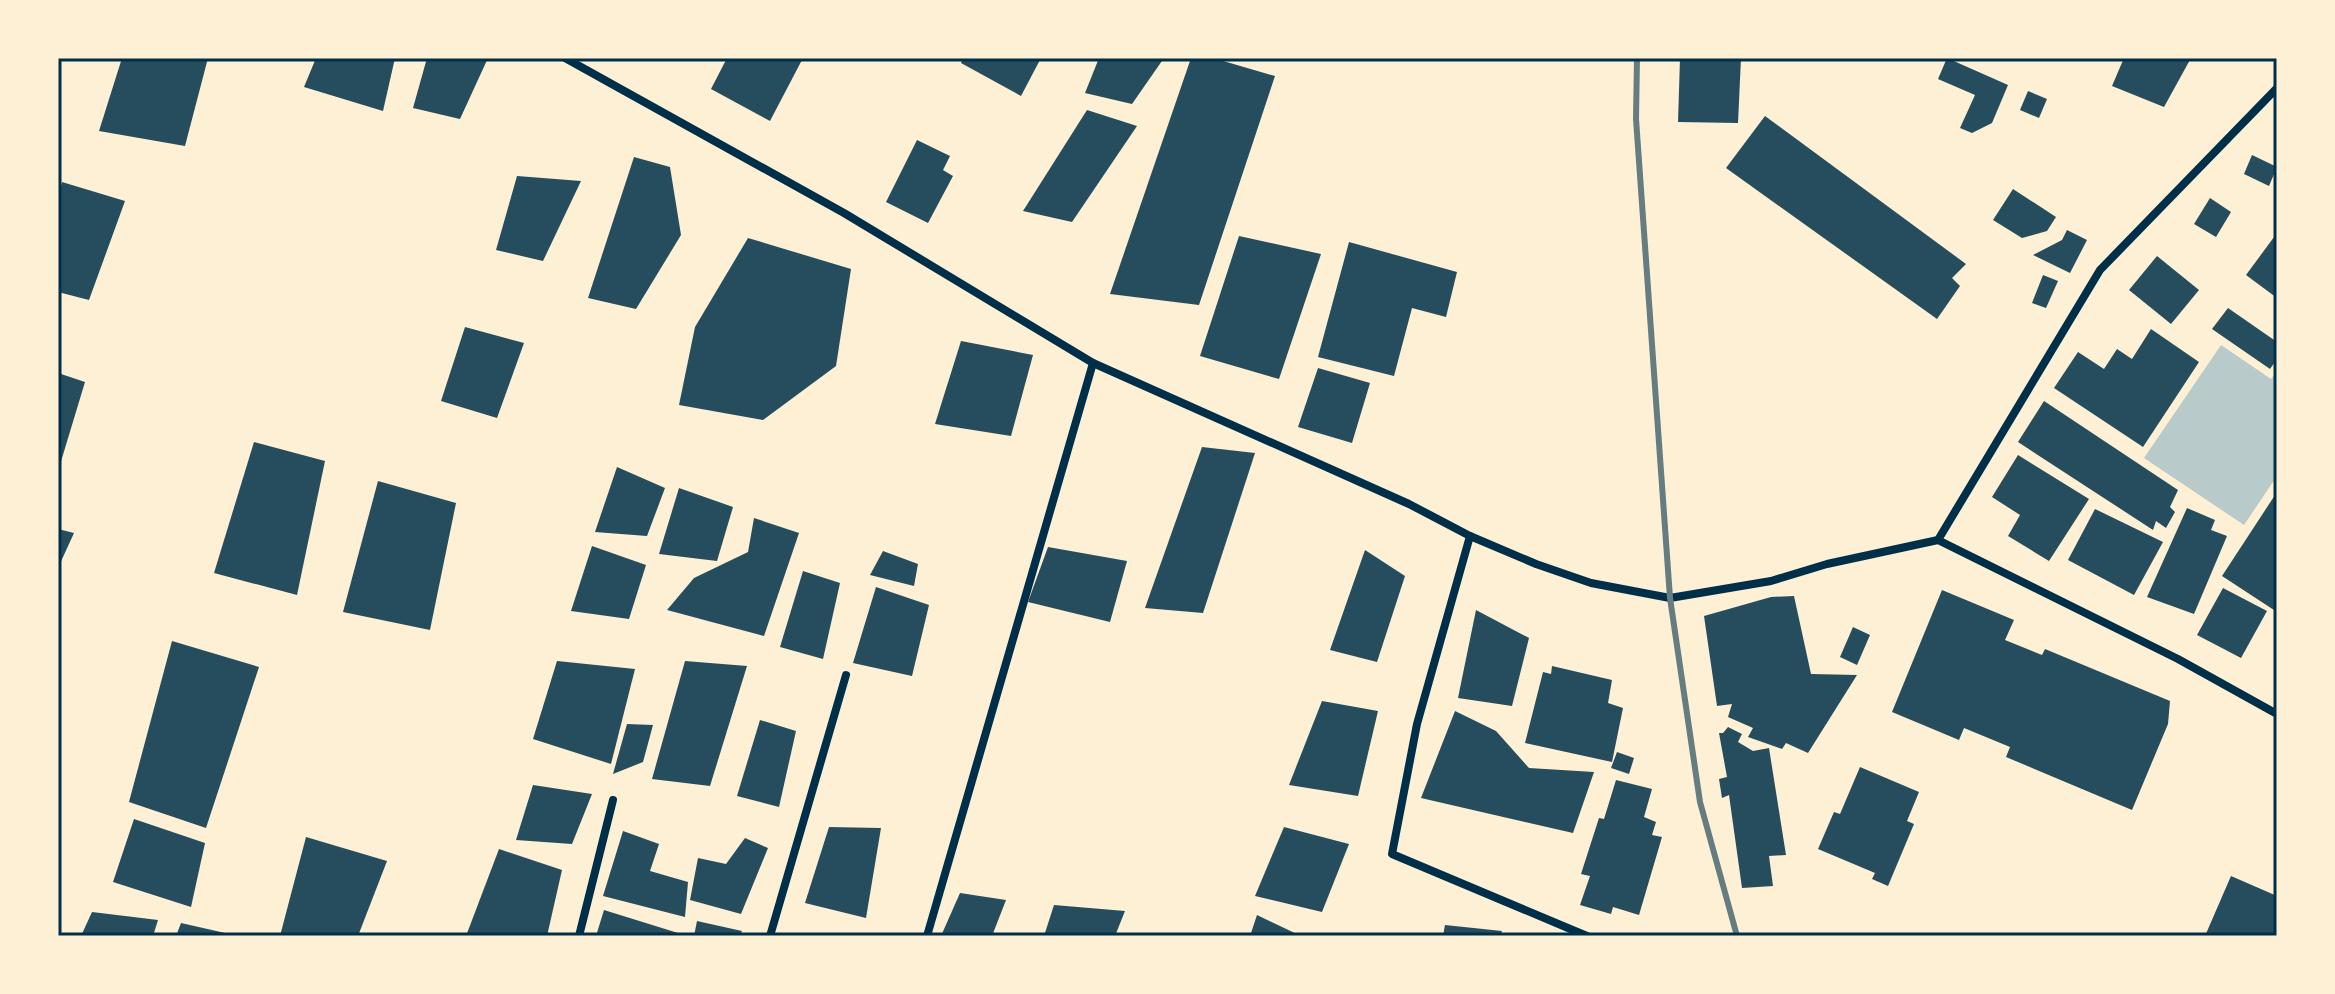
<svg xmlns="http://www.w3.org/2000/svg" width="2335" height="994" font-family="Barlow,sans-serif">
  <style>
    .green { fill: #b9caca }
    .building { fill: #264d5e }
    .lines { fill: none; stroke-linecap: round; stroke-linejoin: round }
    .minor { stroke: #003049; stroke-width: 8 }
    .rail { stroke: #657d81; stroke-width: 6 }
    .neatline { fill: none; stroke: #003049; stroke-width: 3 }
  </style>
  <rect width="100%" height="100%" fill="#fdf0d5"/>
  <polygon class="green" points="2221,345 2271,379 2277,371 2277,476 2244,525 2144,458"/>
  <g class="building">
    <polygon points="122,58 208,58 185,146 99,131"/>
    <polygon points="316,58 395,58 383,111 304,87"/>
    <polygon points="427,58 488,58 460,119 413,108"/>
    <polygon points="727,58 803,58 770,121 711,89"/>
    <polygon points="963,58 1041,58 1021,96 961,63"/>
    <polygon points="1099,58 1164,58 1132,104 1085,93"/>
    <polygon points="1191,58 1213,58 1275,76 1199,305 1110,294"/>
    <polygon points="1680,58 1741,58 1738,123 1678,122"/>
    <polygon points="1947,58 2008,85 1992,123 1972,133 1960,128 1975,95 1938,79"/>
    <polygon points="2124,58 2191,58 2164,107 2112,86"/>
    <polygon points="2028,91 2047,99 2039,118 2020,110"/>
    <polygon points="1087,110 1137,126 1072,222 1023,211"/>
    <polygon points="1765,116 1966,264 1952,278 1960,286 1937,319 1726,168"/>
    <polygon points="917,140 950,156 943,170 953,176 928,223 886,202"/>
    <polygon points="2252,155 2277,167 2269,186 2244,174"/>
    <polygon points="634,157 670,167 681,235 636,309 588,298"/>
    <polygon points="517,176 581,181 543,261 496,250"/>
    <polygon points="62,182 125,201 89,300 58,292 58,200"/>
    <polygon points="2013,189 2056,217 2047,231 2022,238 1993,220"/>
    <polygon points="2210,198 2231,212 2216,237 2194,224"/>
    <polygon points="2067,230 2087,240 2070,273 2033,255 2062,240"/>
    <polygon points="2277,233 2277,298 2246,275"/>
    <polygon points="1239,236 1321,254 1279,379 1200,356"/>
    <polygon points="748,238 851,269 836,366 763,420 679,405 695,327"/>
    <polygon points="1349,242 1457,272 1446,317 1412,308 1394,376 1318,357"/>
    <polygon points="2157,256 2199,290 2171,324 2129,290"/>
    <polygon points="2043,275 2058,281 2046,308 2032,303"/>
    <polygon points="2228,308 2277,342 2277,359 2270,369 2212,329"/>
    <polygon points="465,327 524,343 497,418 441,401"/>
    <polygon points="2151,329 2199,362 2143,447 2054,388 2078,352 2104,369 2117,349 2132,359"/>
    <polygon points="961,341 1033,355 1011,436 935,424"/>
    <polygon points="1318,368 1370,383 1352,443 1298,427"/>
    <polygon points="58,373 85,382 59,468 58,468"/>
    <polygon points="2044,401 2178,490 2170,507 2175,512 2166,528 2156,521 2153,530 2018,442"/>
    <polygon points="254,442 325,461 297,595 214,573"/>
    <polygon points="1202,447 1255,453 1203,613 1145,608"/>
    <polygon points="2018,455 2089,499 2049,561 2008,536 2020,515 1992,497"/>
    <polygon points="617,467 665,488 647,536 595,532"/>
    <polygon points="378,481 456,503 430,630 343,612"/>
    <polygon points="679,488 733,507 717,561 659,554"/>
    <polygon points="2277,492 2277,612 2222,576"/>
    <polygon points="2187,508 2215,520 2211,530 2227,536 2194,614 2147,597"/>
    <polygon points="2095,509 2163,542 2134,595 2068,560"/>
    <polygon points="754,518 799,533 764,636 667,610 694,578 748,552"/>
    <polygon points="58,529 74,533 58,568"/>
    <polygon points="592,546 646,565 629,619 571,611"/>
    <polygon points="1048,547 1127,561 1110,622 1028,602"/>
    <polygon points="1365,550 1405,576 1377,662 1330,650"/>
    <polygon points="883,551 918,564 914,586 870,575"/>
    <polygon points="803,571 840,583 823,659 780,647"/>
    <polygon points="876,587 929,605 912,676 853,663"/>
    <polygon points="2223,588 2267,611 2241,658 2197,635"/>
    <polygon points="1942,590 2014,620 2005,640 2042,655 2045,649 2170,701 2168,724 2132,810 2006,757 2010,747 1964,728 1959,740 1892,712"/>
    <polygon points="1794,596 1811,674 1857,675 1808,753 1786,743 1782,749 1748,737 1753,728 1728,717 1732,704 1717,706 1704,616 1771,597"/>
    <polygon points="1476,610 1529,638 1512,706 1458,698"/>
    <polygon points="1853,627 1870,635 1857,665 1840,657"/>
    <polygon points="172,641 259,667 206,828 129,802"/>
    <polygon points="557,661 635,669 611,764 533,739"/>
    <polygon points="685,661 747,666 710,786 652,779"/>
    <polygon points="1552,666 1612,680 1608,703 1623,708 1612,762 1525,743 1543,672 1551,674"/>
    <polygon points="1322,701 1378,711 1358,796 1289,785"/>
    <polygon points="1455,711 1496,731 1529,768 1594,772 1573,833 1421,798"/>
    <polygon points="760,720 796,731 779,807 737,796"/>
    <polygon points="627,724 653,725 643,762 613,774"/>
    <polygon points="1728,727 1742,734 1738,742 1753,751 1769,748 1786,855 1769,856 1773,886 1742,888 1729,795 1722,798 1719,779 1727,777 1719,733 1723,733"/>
    <polygon points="1617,752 1634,758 1629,774 1611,768"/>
    <polygon points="1860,767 1919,792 1907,821 1914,824 1888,886 1872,879 1875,873 1818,849 1834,812 1840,814"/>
    <polygon points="1616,780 1652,789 1644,817 1656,822 1652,835 1662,837 1639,915 1613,907 1611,914 1580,905 1590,876 1581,874 1599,818 1604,819"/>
    <polygon points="533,785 592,794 572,844 516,840"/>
    <polygon points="134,819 205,843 191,907 113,882"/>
    <polygon points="829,827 881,828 866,918 805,903"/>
    <polygon points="1284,827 1349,844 1322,912 1255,896"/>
    <polygon points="623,831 659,844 650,871 688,882 685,917 603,896"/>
    <polygon points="306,837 387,861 358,936 280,936"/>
    <polygon points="745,838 768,848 741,914 690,900 698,858 726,864"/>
    <polygon points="499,849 562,870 547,936 466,936"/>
    <polygon points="2231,876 2277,896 2277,936 2205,936"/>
    <polygon points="960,893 1006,900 992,936 941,936"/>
    <polygon points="1054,905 1125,911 1115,936 1044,936"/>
    <polygon points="604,910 678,933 677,936 596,936"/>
    <polygon points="92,912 158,920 153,936 81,936"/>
    <polygon points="1257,915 1301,936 1250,936"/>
    <polygon points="697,921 742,931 740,936 694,936"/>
    <polygon points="181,923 234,935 234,936 176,936"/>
    <polygon points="1445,925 1502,931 1500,936 1443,936"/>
  </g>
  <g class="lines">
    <g class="minor">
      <polyline points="565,58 844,213 1093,363 1409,504 1470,536 1536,564 1591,583 1670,598 1771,581 1827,564 1938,540 2178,659 2277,714"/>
      <polyline points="1470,536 1417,724 1392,854 1587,936"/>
      <polyline points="1938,540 2100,270 2277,88"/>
      <polyline points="579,936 613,800"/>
      <polyline points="770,936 846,675"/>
      <polyline points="927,936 1093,363"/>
    </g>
    <polyline class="rail" points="1637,58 1636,119 1670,598 1700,802 1737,936"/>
  </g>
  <rect width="2335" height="994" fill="none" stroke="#fdf0d5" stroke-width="120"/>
  <rect x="60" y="60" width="2215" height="874" class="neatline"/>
</svg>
